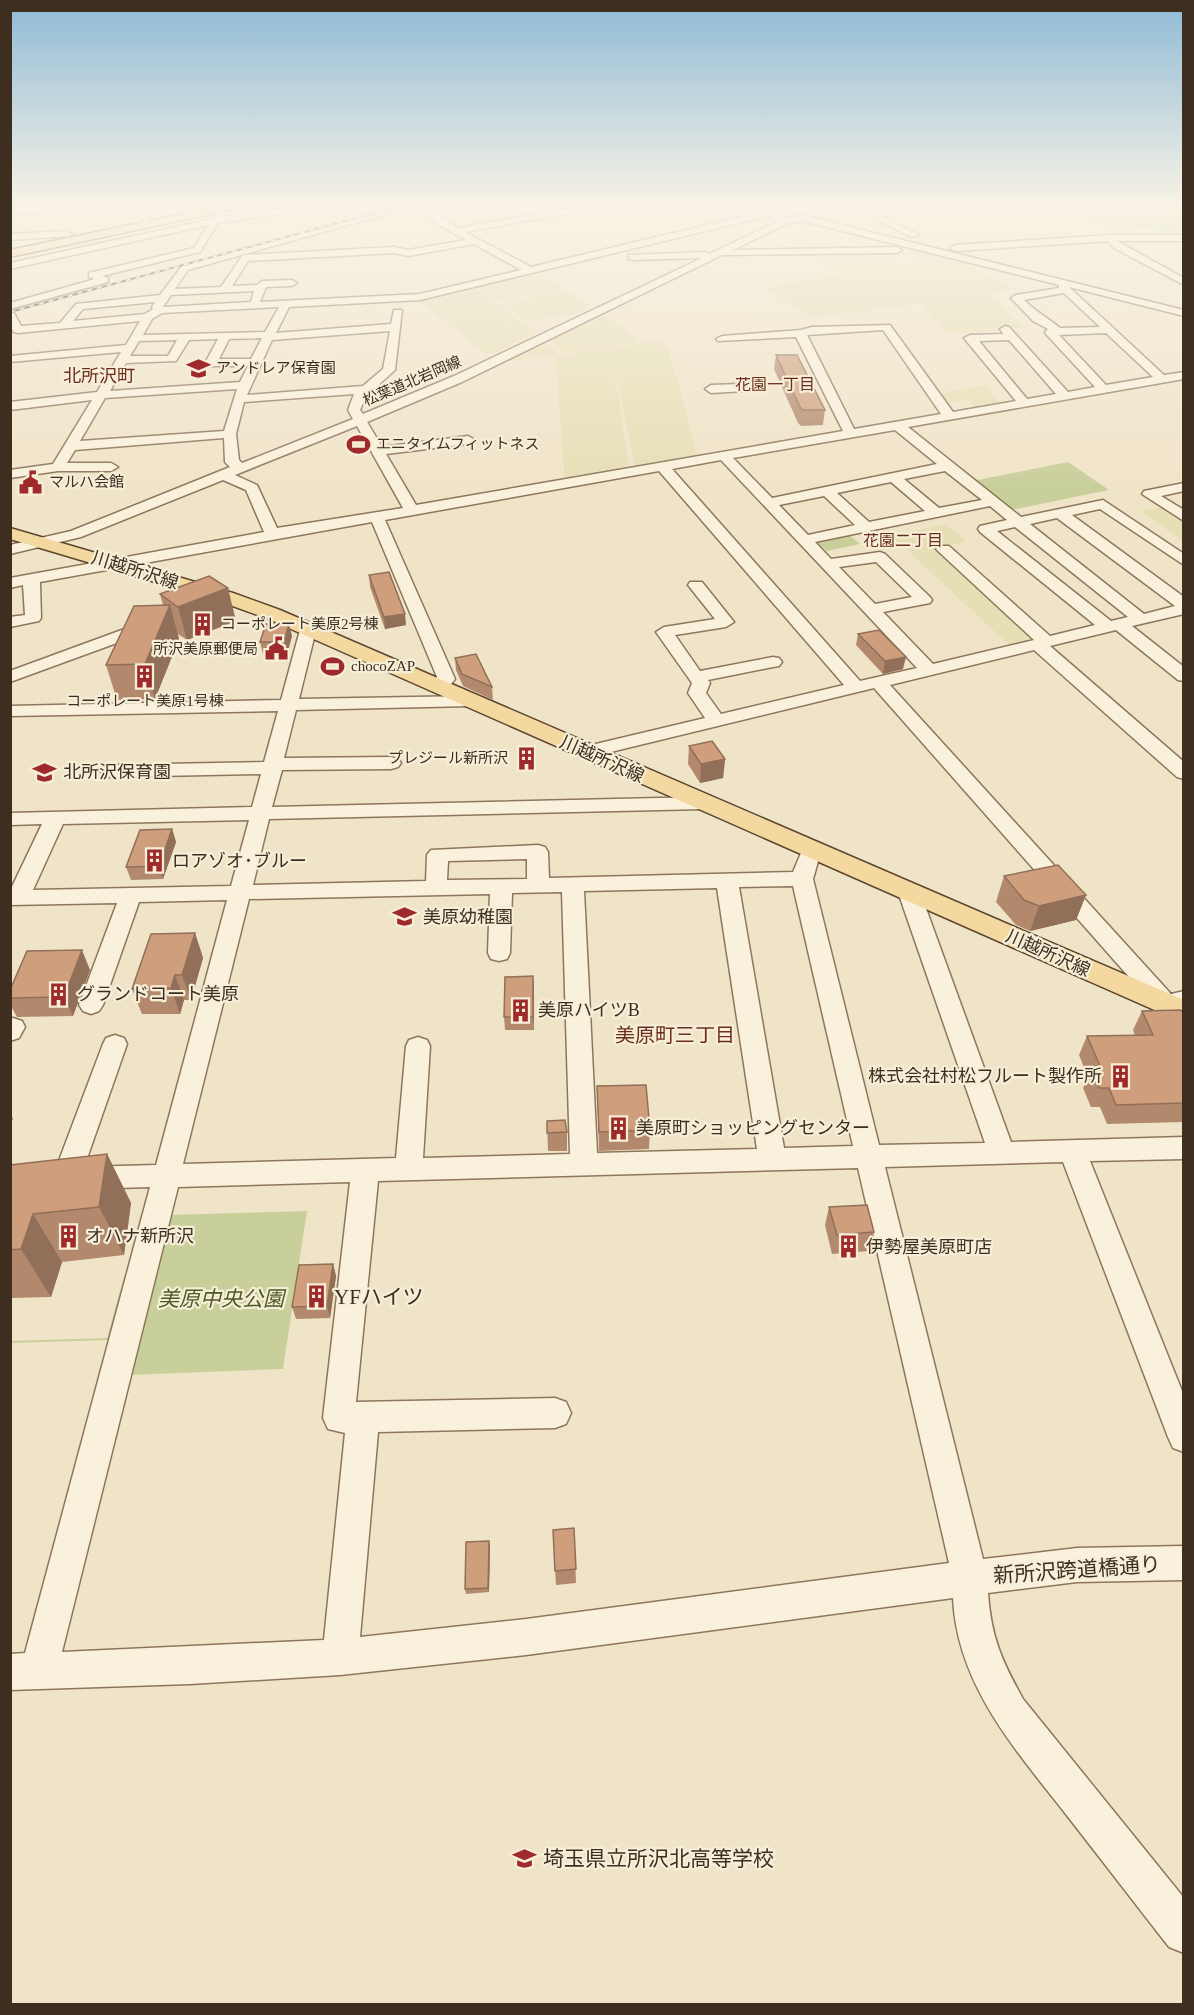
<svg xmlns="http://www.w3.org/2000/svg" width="1194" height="2015" font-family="'Times New Roman','Noto Sans JP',serif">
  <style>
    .farmland { fill: #e6deb5 }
    .green { fill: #c9cf9b }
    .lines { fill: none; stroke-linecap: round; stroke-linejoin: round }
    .minor-casing { stroke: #8d765c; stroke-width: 3 }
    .major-casing { stroke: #5b4430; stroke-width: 3 }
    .minor { fill: #faf1dc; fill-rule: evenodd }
    .major { fill: #f3d9a0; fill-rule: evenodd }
    .rail-casing { stroke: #3d2e20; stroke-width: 2 }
    .rail { stroke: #f7eed8; stroke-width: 1.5; stroke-dasharray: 5; stroke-linecap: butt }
    .wall { fill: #b2896c }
    .shaded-wall { fill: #916f58 }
    .building { fill: #cf9f7d; stroke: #916f58; stroke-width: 1.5 }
    .labels { text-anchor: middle; stroke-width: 4.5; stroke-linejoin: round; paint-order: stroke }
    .far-poi-label { font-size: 15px; fill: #3d2e20; stroke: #f7eed8; text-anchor: start }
    .far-street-label { font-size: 15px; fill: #3d2e20; stroke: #f7eed8 }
    .far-neighbourhood-label { font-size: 16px; fill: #6b2e1e; stroke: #f7eed8 }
    .far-quarter-label { font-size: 18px; fill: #6b2e1e; stroke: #f7eed8 }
    .street-label { font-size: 18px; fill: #3d2e20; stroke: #f7eed8 }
    .poi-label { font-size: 18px; fill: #3d2e20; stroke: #f7eed8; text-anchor: start }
    .neighbourhood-label { font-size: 20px; fill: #6b2e1e; stroke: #f7eed8 }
    .near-poi-label { font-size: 21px; fill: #3d2e20; stroke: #f7eed8; text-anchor: start }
    .near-park-label { font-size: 21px; font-style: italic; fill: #4d5a26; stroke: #f7eed8 }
    .near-street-label { font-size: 21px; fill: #3d2e20; stroke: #f7eed8 }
  </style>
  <rect width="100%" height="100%" fill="#f0e4c8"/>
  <g class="farmland">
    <polygon points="815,230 847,250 804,251 774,234"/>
    <polygon points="918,250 939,258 962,262 1015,289 991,292 1023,328 998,328 1000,331 944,332 921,303 812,318 764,288 840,274 873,293 810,253 873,253 953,296 875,251 879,251 901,263 923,261 907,251"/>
    <polygon points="537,271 565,289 499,302 476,286"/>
    <polygon points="473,287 536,332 535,334 497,352 487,354 417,300"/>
    <polygon points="566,290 590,306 574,314 527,321 500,304"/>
    <polygon points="605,315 640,342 566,353 552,344 557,343 553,341 554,339"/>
    <polygon points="663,340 665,346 668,346 698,458 635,466 614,366 629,469 565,481 555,356 510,361 541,346 549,345 561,355"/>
    <polygon points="986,385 1001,405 976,410 968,400 947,403 936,394"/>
    <polygon points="1164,507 1183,520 1183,541 1140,511"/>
    <polygon points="946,524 967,542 937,547 1037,638 1036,640 1010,646 892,536"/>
  </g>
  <g class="green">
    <path d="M1124 207 1151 213 1183 214V243C1154 224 1130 226 1096 224L1088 215Z"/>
    <polygon points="1068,462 1109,490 1011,510 973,481"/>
    <polygon points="848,534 860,544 827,551 815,541"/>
    <polygon points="307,1211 283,1369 128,1375 168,1215"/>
    <polygon points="124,1277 127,1277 110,1340 11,1343 10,1341 107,1338"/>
  </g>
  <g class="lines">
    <defs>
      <g id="minor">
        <polygon points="58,206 106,206 102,209 10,215 10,209"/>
        <polygon points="139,206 147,206 151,226 144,224"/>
        <polygon points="301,206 319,206 315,209 218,223 200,252 102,276 108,278 108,282 10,309 10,303 95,279 89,277 89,273 194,248 208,225 10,269 10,263 212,219 220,210 224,213 222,217"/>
        <path d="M404 206H416L188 270 175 289 221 287 242 256 245 255 394 247 408 250 466 240 439 225 417 206H426L458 228 582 206H597L593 209 465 232 531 267 769 210 786 218 802 215 1184 310V316L1069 287 1164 375 1184 372V379L908 427 1021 517 1103 500 1184 554V565L1100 509 1072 515 1184 597V614L1132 626 1184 667V681L1178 680 1116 630 1050 646 1184 762V779L1177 777 1034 650 890 685 1171 994 1184 991V1008L1167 1014 1159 1011 874 688 586 758 579 756 576 752 579 748 705 718 688 693 692 683 656 632 664 627 715 619 688 585 690 582H702L734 622 726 627 675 635 700 671 773 657 779 658 782 662 779 666 773 667 708 680 710 683 706 693 721 714 844 685 659 471 385 520 455 679C449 688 440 692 430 690L427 686 437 677 372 522 40 582 41 618 39 621 10 627V617L25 615 23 585 10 588V578L264 532 246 490 223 480 81 537 10 554V545L71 531 230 467 225 462 224 438 75 450 67 463H111L118 467 111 471H58L10 478V470L53 464 92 400 10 410V402L97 392 121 352 10 362V356L126 345 140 321 18 333 14 332 10 326V312L14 313 21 326 60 323 76 304 160 295 182 266ZM768 216 779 221 709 254 705 252 629 255V259L632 260 702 258 454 376 363 414 360 410 366 396 395 370 402 310H394L391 324 276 333 289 307 420 300ZM802 221 1059 285V288L1016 295 1011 298 1033 321 1048 329 1045 332 1046 334 1095 387 1068 392 1009 327 1005 326 1000 329 1003 334 970 335 964 338 1016 401 953 412 890 325 812 327 801 330 722 336 716 339 718 341 796 337 843 431 416 505 386 454 468 444 475 440 468 436 382 447 367 422 462 382 722 255 897 253 902 250 897 247 733 250 788 223ZM474 244 521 270 420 294 260 302 266 287 292 286 297 283 292 280 262 281 257 285 232 286 248 261 394 253 408 256ZM254 291 251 302 163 307 171 295ZM1064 293 1100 327 1060 328C1048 318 1035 311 1024 300ZM155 302 152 307 153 309 145 314 73 321 83 309ZM279 307 265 332 143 335 152 319 162 313ZM883 330 941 414 854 429 807 335ZM390 331 383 369 363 386 247 395 272 340ZM1106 333 1153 377 1106 385 1059 335ZM262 338 251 359H219L229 339ZM218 339 205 363 211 366H248L240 382 110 391 126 363 176 361 189 340ZM177 340 168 356H130L139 341ZM1009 340 1056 394 1027 399 979 341ZM237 389 224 431 80 441 105 398ZM354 394 348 410 353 419 242 463 239 460 236 434 244 402ZM357 426 403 508 277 528 257 485 235 475ZM895 430 937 464 772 498 733 458ZM721 460 917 668 860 681 672 469ZM945 471 982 500 939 508 904 479ZM891 482 925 511 869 522 837 493ZM824 496 855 525 808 535 779 505ZM990 506 1007 520 980 526 978 529 980 532 1095 625 1050 636 949 546H939L936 549 939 552 1034 640 933 664 883 612 930 603 932 600 930 597 885 554 880 552 831 559 815 542ZM1057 518 1175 606 1144 614 1030 524ZM1015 527 1128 617 1111 621 997 531ZM876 562 912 597 875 604 839 567Z"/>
        <polygon points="850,206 860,206 919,235 911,237"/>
        <polygon points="67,231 72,234 70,236 10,240 10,234"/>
        <polygon points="1110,235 1184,235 1184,241 1117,241 1184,278 1184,285 1114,248 1108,241 955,251 950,248 955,245"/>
        <polygon points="741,384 745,385 745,391 711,393 705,389 711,385"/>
        <polygon points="1184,483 1184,491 1161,496 1184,510 1184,521 1142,494 1144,491"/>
        <polygon points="149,620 155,621 157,625 155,629 10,682 10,671"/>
        <path d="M308 625 316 630 299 699 471 696 477 697 480 701 477 705 471 706 296 710 284 758 391 757 398 759 401 763 398 767 391 769 282 770 272 807 703 797 710 799 713 803 710 807 703 809 269 819 253 885 426 881 427 855 431 850 538 845 545 847 548 852 549 878 793 872 804 846 811 844 818 846 821 851 813 879 879 1145 985 1143 898 892 901 887 909 885 917 887 920 892 1011 1142 1184 1137V1159L1090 1161 1184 1396V1452L1173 1448 1168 1437 1063 1162 885 1167 983 1559 1077 1548 1184 1546V1580L1077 1582 988 1593C991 1637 1002 1661 1023 1699L1184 1898V1953L1169 1947C1134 1902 1100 1858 1065 1813 1014 1748 957 1684 953 1598L526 1655 340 1675 190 1684 10 1690V1654L25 1653 150 1187 85 1189 76 1186 66 1190 56 1187 52 1179 103 1044 106 1038 115 1035 124 1038 127 1044 84 1167 156 1165 227 900 139 902 103 1005 99 1011 91 1014 83 1011 79 1005 117 903 10 905V891L42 824 10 825V813L252 807 261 774 110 777 103 775 100 771 103 767 110 765 264 762 278 711 10 716V706L281 700 300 630ZM249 820 231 886 33 890 63 824ZM527 859V879L447 880 448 861ZM793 886 853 1146 784 1148 739 887ZM717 888 757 1149 597 1153 584 891ZM562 892 570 1154 423 1158 430 1046 427 1040 418 1037 409 1040 406 1046 396 1158 183 1164 249 899 490 894 488 953 491 959 499 961 507 959 510 953 512 893ZM858 1168 949 1563 526 1619 360 1637 378 1432 555 1428 566 1424 571 1413 566 1402 555 1398 356 1402 378 1181ZM350 1182 323 1418 328 1429 345 1433 324 1640 62 1652 178 1187Z"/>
        <polygon points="13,1018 22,1021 25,1027 19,1038 10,1041 10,1019"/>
      </g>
      <g id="major">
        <polygon points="221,206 239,206 234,209 10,257 10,250"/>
        <polygon points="10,528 233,593 280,610 1184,1000 1184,1023 266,618 219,601 10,539"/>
      </g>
    </defs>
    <use href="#minor" class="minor-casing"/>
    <use href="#major" class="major-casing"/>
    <use href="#minor" class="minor"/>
    <use href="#major" class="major"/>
    <defs>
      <polyline id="rail" points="10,312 400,206"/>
    </defs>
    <use href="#rail" class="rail-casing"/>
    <use href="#rail" class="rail"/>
  </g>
  <g class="wall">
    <polygon points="776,355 825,410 823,425 801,426 798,423 774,369"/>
    <polygon points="369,575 406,625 385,629 370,587"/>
    <polygon points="160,594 236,621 187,640 178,634 179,639 155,699 117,700 106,665 163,605"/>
    <polygon points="858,634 903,669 883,674 856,645"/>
    <polygon points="292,636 287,654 263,654 260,642"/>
    <polygon points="455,658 492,687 493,700 463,686 456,670"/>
    <polygon points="689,746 725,759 723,778 700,783 688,764"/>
    <polygon points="172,829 176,842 163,879 131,880 126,867"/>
    <polygon points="1004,876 1086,895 1076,920 1030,931 1016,925 996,902"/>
    <polygon points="195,933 203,958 191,1000 184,1000 180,1014 142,1014 132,989"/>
    <polygon points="90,970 73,1016 17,1017 10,1004 10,990"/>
    <polygon points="533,976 534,1030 505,1030 504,1017"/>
    <polygon points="1142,1011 1184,1012 1184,1122 1107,1124 1100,1107 1091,1107 1083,1088 1088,1077 1079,1055 1087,1036 1135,1035 1133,1030"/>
    <polygon points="597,1086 650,1130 649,1149 599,1151"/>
    <polygon points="547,1121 567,1132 567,1151 548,1151"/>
    <polygon points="107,1154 131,1203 124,1255 62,1262 51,1297 11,1298 10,1165"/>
    <polygon points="829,1207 874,1232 869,1251 832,1254 825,1225"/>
    <polygon points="333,1264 336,1276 330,1318 296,1319 292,1307"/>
    <polygon points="574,1528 576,1583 556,1585 553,1530"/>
    <polygon points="490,1546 489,1592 466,1594 465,1589"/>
  </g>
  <g class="shaded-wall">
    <polygon points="228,588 236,621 187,640 178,607"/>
    <polygon points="170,605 179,639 155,699 145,664"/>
    <polygon points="405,614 406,625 385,629 384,617"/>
    <polygon points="289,624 292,636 287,654 284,642"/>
    <polygon points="906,657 903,669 883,674 885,661"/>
    <polygon points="725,759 723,778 700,783 701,764"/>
    <polygon points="172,829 176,842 163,879 159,866"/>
    <polygon points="1086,895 1076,920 1030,931 1039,906"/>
    <polygon points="195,933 203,958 191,1000 182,975"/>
    <polygon points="82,950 90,970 73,1016 64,997"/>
    <polygon points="175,975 184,1000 180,1014 171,988"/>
    <polygon points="533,976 534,989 534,1030 533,1017"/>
    <polygon points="10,1114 13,1119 10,1125"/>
    <polygon points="107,1154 131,1203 124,1255 99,1207"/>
    <polygon points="33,1214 62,1262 51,1297 21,1249"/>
    <polygon points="333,1264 336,1276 330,1318 327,1306"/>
    <polygon points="489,1541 490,1546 489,1592 488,1588"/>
  </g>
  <g class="building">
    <polygon points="776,355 797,355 825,410 803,410 800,407"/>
    <polygon points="389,572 405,614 384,617 369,575"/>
    <polygon points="209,576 228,588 178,607 160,594"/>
    <polygon points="170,605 145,664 106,665 134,606"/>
    <polygon points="266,624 289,624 284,642 260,642"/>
    <polygon points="879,630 906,657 885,661 858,634"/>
    <polygon points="476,654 492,687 462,674 455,658"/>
    <polygon points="712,741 725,759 701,764 689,746"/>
    <polygon points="172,829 159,866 126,867 140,830"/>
    <polygon points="1058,865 1086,895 1039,906 1024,900 1004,876"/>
    <polygon points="195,933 182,975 175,975 171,988 132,989 151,934"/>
    <polygon points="82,950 64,997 10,998 10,990 27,951"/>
    <polygon points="533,976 533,1017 504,1017 505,977"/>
    <polygon points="1180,1010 1184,1012 1184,1103 1116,1105 1109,1088 1099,1088 1092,1068 1101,1068 1087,1036 1153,1035 1142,1011"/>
    <polygon points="646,1085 650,1130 599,1132 597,1086"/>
    <polygon points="565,1120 567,1132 547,1133 547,1121"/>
    <polygon points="107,1154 99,1207 33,1214 21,1249 10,1250 10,1165"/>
    <polygon points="867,1205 874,1232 837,1235 829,1207"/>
    <polygon points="333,1264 327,1306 292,1307 299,1265"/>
    <polygon points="574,1528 576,1569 555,1571 553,1530"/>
    <polygon points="489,1541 488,1588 465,1589 466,1542"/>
  </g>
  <linearGradient id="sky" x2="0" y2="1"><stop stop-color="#8fbad6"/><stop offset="0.42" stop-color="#f8f3e6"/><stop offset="1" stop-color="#f8f3e6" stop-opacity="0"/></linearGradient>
  <rect width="1194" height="488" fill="url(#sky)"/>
  <defs>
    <symbol id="school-bare" viewBox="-9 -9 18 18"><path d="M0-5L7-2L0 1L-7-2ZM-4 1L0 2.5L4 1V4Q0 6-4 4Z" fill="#9e2a2b" stroke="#f7eed8" stroke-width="2.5" paint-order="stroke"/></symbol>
    <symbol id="stadium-bare" viewBox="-9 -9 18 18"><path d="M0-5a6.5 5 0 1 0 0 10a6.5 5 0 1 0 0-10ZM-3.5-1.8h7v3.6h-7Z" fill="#9e2a2b" stroke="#f7eed8" stroke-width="2.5" paint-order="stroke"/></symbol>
    <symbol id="civic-bare" viewBox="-9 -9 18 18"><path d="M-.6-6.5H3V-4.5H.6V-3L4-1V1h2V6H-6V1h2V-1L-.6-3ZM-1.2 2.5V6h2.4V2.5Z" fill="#9e2a2b" stroke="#f7eed8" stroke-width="2.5" paint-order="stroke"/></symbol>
    <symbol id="building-bare" viewBox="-9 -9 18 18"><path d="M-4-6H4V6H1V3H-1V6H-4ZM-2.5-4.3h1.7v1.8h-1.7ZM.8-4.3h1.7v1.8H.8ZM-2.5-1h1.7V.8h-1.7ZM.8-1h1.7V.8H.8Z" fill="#9e2a2b" stroke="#f7eed8" stroke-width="2.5" paint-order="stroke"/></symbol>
  </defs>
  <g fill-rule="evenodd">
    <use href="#school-bare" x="182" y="352" width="33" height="33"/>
    <use href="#stadium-bare" x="342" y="428" width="33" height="33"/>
    <use href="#civic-bare" x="14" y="466" width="33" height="33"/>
    <use href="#building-bare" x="186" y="608" width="33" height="33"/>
    <use href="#civic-bare" x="260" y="632" width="33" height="33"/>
    <use href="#stadium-bare" x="316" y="650" width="33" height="33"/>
    <use href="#building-bare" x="128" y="660" width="33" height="33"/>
    <use href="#building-bare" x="510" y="742" width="33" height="33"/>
    <use href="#school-bare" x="28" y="756" width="33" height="33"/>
    <use href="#building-bare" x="138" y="844" width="33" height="33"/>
    <use href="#school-bare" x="388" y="900" width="33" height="33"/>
    <use href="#building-bare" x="42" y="978" width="33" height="33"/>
    <use href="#building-bare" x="504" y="994" width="33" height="33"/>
    <use href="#building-bare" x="1104" y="1060" width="33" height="33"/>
    <use href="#building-bare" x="602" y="1112" width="33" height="33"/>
    <use href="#building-bare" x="52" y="1220" width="33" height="33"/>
    <use href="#building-bare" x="832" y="1230" width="33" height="33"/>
    <use href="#building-bare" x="300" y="1280" width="33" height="33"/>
    <use href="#school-bare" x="508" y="1842" width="33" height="33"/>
  </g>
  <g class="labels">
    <g class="far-poi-label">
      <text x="216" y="373">アンドレア保育園</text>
      <text x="376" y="449">エニタイムフィットネス</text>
      <text x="49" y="487">マルハ会館</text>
      <text x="221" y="629">コーポレート美原2号棟</text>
      <text x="258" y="654" text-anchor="end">所沢美原郵便局</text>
      <text x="351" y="671">chocoZAP</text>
      <text x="145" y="706" text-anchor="middle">コーポレート美原1号棟</text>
      <text x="508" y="763" text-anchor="end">プレジール新所沢</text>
    </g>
    <g class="far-street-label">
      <text transform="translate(412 381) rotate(-23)" y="5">松葉道北岩岡線</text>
    </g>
    <g class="far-neighbourhood-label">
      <text x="775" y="390">花園一丁目</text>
      <text x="903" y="546">花園二丁目</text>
    </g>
    <g class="far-quarter-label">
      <text x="99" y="382">北所沢町</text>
    </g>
    <g class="street-label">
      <text transform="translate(135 570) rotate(17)" y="6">川越所沢線</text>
      <text transform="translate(602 759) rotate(24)" y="6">川越所沢線</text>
      <text transform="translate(1048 953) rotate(24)" y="6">川越所沢線</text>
    </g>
    <g class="poi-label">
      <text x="63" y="778">北所沢保育園</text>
      <text x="172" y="867">ロアゾオ･ブルー</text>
      <text x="423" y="923">美原幼稚園</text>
      <text x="77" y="1000">グランドコート美原</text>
      <text x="538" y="1016">美原ハイツB</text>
      <text x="1102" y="1082" text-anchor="end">株式会社村松フルート製作所</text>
      <text x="636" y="1134">美原町ショッピングセンター</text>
      <text x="86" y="1242">オハナ新所沢</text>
      <text x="866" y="1253">伊勢屋美原町店</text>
    </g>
    <g class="neighbourhood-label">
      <text x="675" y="1042">美原町三丁目</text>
    </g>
    <g class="near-poi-label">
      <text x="334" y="1304">YFハイツ</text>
      <text x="543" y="1866">埼玉県立所沢北高等学校</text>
    </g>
    <g class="near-park-label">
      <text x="221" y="1306">美原中央公園</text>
    </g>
    <g class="near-street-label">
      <text transform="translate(1077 1570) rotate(-4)" y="7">新所沢跨道橋通り</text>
    </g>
  </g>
  <rect width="1194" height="2015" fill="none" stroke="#3d2e20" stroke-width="24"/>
</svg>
